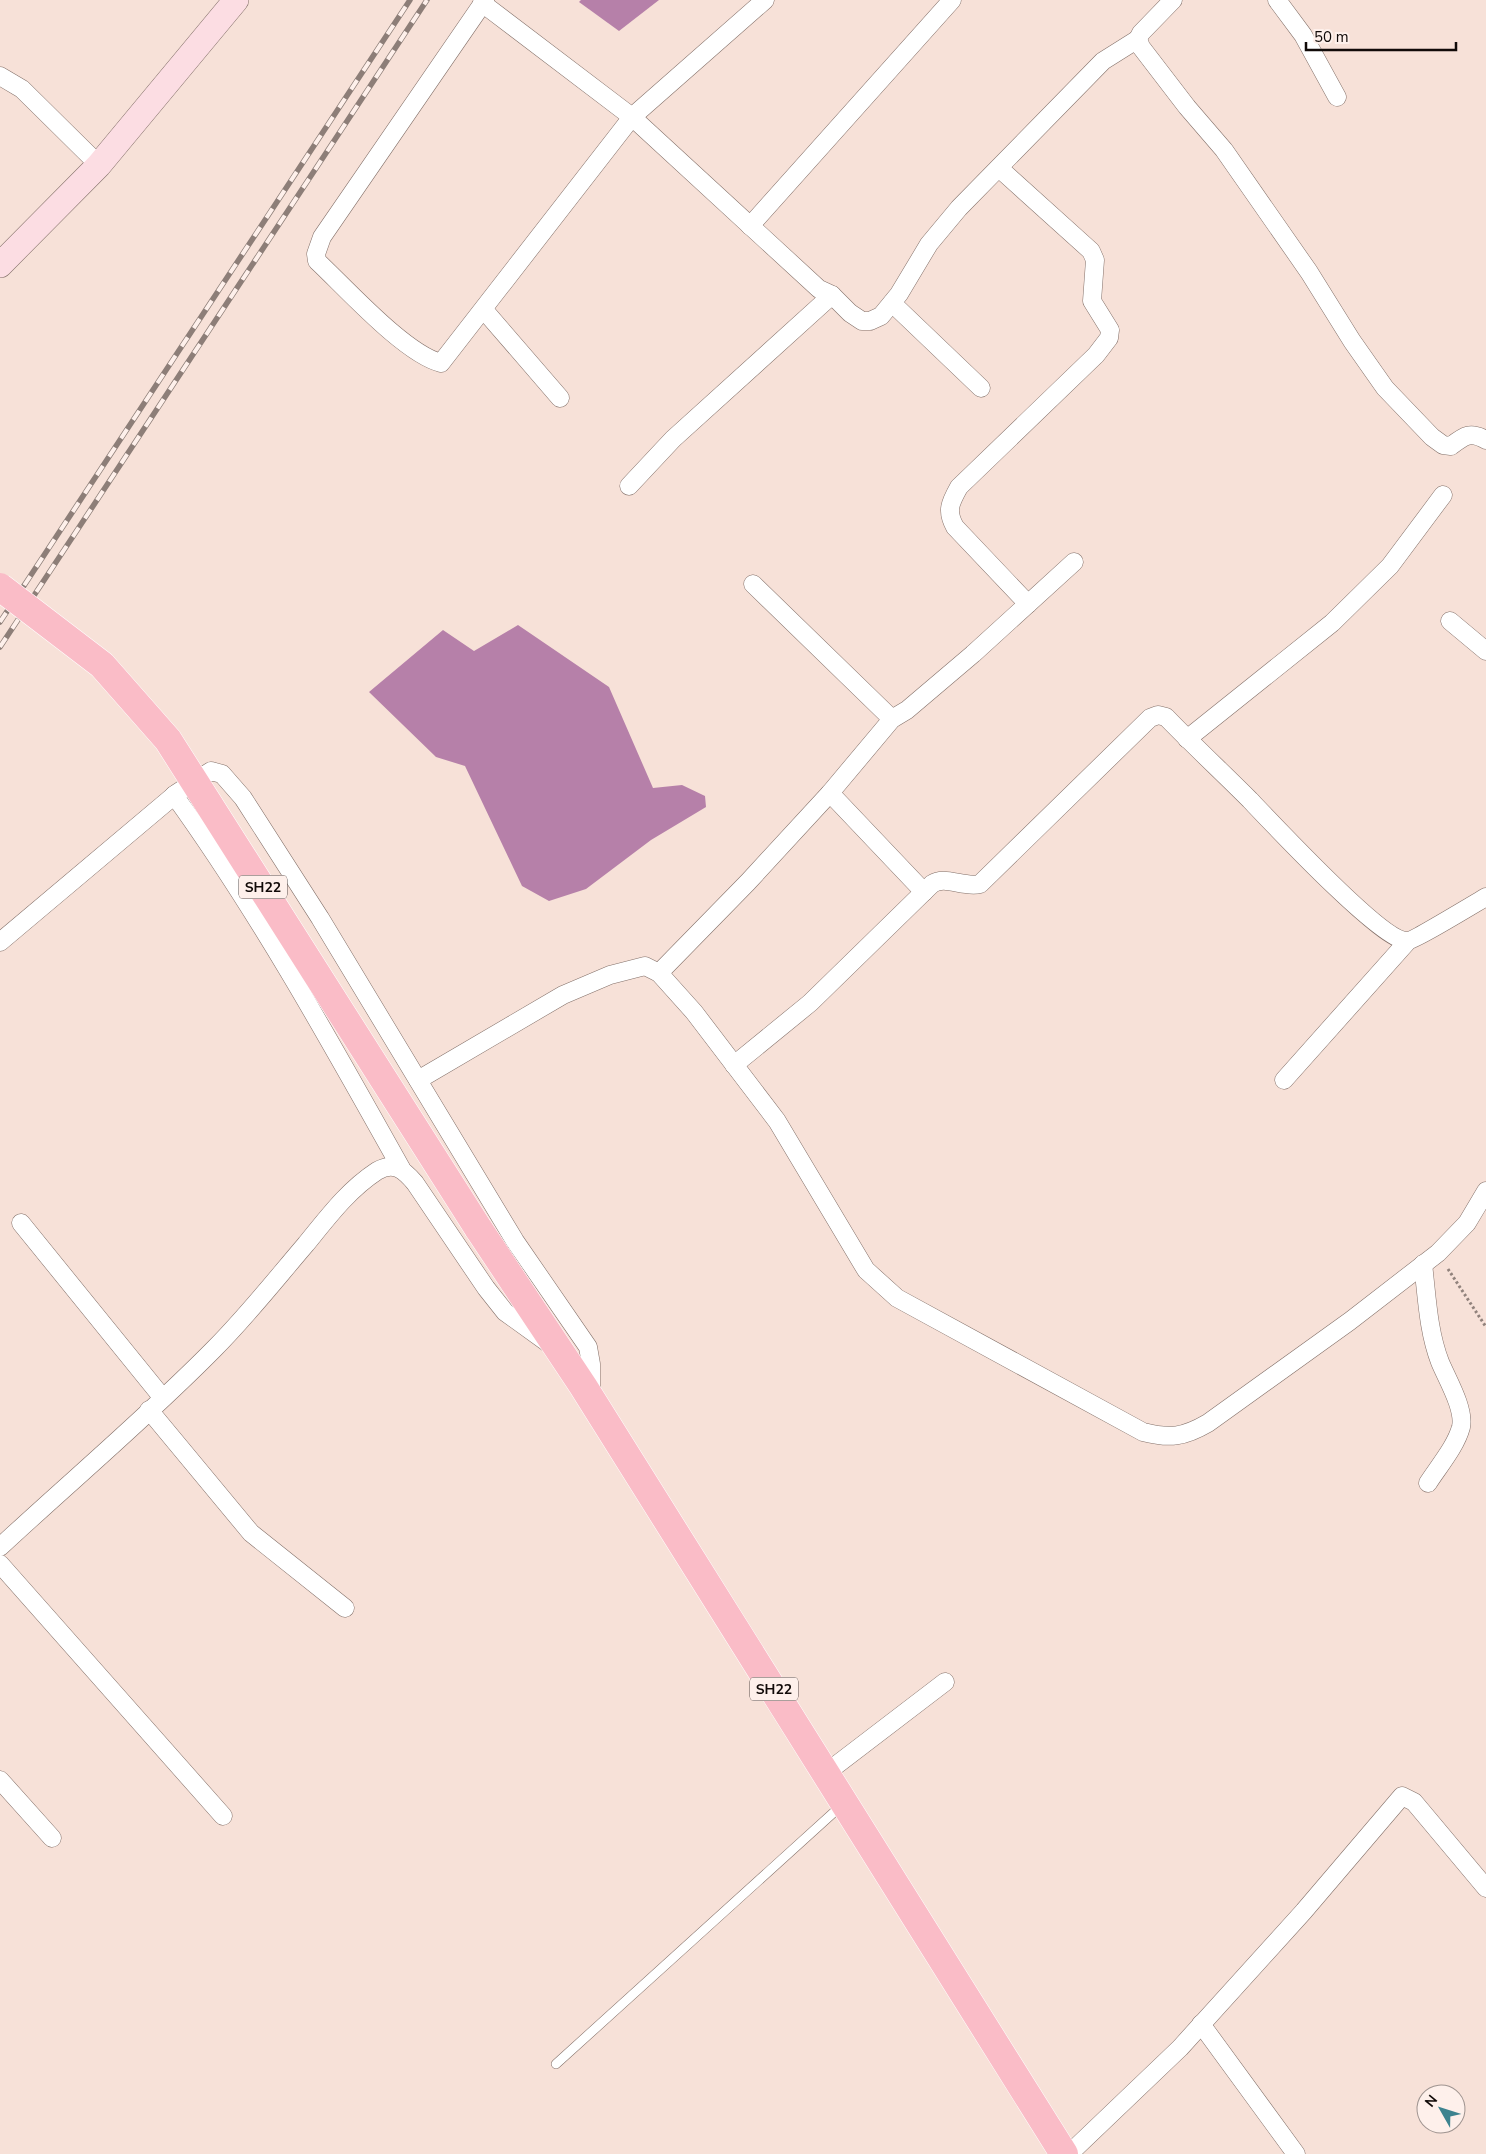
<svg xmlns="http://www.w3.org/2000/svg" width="1486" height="2154" font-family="'Nunito Sans',sans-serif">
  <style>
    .water { fill: #b680a9 }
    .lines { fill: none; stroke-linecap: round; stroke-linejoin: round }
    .lane-casing { stroke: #837069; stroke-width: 10 }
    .street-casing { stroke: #837069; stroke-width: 19 }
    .secondary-casing { stroke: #837069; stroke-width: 26 }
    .primary-casing { stroke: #fff; stroke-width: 29 }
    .path { stroke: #91827c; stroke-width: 3; stroke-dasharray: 2.5 2.5; stroke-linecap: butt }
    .lane { stroke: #fff; stroke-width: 9 }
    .street { stroke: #fff; stroke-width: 18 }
    .secondary { stroke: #fcdde3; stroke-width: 25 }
    .primary { stroke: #fabcc7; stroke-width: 28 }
    .rail-casing { stroke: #8d7e78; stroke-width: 5.5 }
    .rail { stroke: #fef0eb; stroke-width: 4; stroke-dasharray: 11; stroke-linecap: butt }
    .primary-bridge-casing { stroke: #fff; stroke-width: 29; stroke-linecap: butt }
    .primary-bridge { stroke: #fabcc7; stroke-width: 28 }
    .labels { text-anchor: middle; stroke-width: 4; stroke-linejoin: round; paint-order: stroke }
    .shield { fill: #fef0eb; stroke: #584f4c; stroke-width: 1 }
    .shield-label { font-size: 14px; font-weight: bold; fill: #110a08 }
  </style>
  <rect width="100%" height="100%" fill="#f7e1d8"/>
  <g class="water">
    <polygon points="581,0 659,0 619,31 579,2"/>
    <polygon points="518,625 609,687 653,788 682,785 705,796 706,807 651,840 586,889 549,901 522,886 465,766 436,757 369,692 443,630 474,651"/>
  </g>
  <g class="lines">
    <defs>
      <polyline id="lane" points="556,2064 843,1804"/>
      <g id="street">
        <path d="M485 0 322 237 316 254 317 261C346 288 405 354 441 363L632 117 765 0"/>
        <path d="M1173 0 1141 33 1138 39 1141 47 1187 107 1224 150 1309 272 1352 341 1385 388 1432 437 1443 445 1451 446C1464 436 1470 431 1486 440"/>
        <polyline points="1277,0 1303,35 1337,97"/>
        <polyline points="482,3 632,117 819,289 832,295 850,313 862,321 870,321 881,316 899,294 929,244 959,208 1103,61 1138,39"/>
        <polyline points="0,76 22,89 99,165"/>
        <path d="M999 168 1091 251 1095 260 1092 301 1110 330 1109 338 1096 355 959 487C950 503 946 511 955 527L1028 604"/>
        <polyline points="750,226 952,0"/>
        <polyline points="892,303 981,388"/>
        <polyline points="484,310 560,398"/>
        <polyline points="629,486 673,439 832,295"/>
        <polyline points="753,584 892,719"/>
        <polyline points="1450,621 1486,651"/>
        <polyline points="1187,739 1332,623 1390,566 1443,495"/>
        <polyline points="830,793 924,892"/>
        <path d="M174 795C259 913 330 1041 401 1168"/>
        <polyline points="0,942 177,793 211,771 222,774 243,798 320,918 515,1241 588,1347 591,1364 591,1397"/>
        <polyline points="659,973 748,882 830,793 892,719 907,710 973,654 1074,562"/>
        <path d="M734 1065 810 1003 932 884C945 875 963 888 980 884L1150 718 1158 715 1166 717C1193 745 1222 772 1250 800 1272 823 1382 941 1407 941 1413 941 1474 904 1486 897"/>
        <path d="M418 1080 563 995 610 975 645 966 659 973 694 1012 777 1121 866 1270 897 1298 1143 1432C1170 1439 1184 1437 1208 1423L1350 1321 1438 1253 1467 1223 1486 1191"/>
        <polyline points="1284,1080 1407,942"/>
        <polyline points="21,1223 162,1397"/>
        <path d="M1423 1264C1427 1297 1428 1331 1440 1362 1447 1379 1465 1409 1461 1427 1456 1446 1439 1466 1428 1483"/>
        <polyline points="149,1410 251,1533 345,1608"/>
        <path d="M0 1547C71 1481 146 1418 214 1349 247 1316 276 1279 306 1244 328 1217 348 1190 377 1171 394 1161 404 1170 415 1183L486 1288 505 1312 548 1343"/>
        <polyline points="0,1564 223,1816"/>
        <polyline points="826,1773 945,1682"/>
        <polyline points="0,1780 52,1838"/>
        <polyline points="1201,2024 1296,2154"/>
        <polyline points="1069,2154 1180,2048 1304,1911 1402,1796 1414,1802 1486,1888"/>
      </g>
      <polyline id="secondary" points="0,265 99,165 236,0"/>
      <polyline id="primary" points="478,1228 583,1386 1064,2154"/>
    </defs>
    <use href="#lane" class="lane-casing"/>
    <use href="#street" class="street-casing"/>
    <use href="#secondary" class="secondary-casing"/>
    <use href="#primary" class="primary-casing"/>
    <polyline class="path" points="1448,1269 1486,1327"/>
    <use href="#lane" class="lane"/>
    <use href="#street" class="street"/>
    <use href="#secondary" class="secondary"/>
    <use href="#primary" class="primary"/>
    <defs>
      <g id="rail">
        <polyline points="0,622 410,0"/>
        <polyline points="0,647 427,0"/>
      </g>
    </defs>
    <use href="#rail" class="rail-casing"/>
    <use href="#rail" class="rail"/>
    <defs>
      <polyline id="primary-bridge" points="0,587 102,665 168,740 478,1228"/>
    </defs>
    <use href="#primary-bridge" class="primary-bridge-casing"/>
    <use href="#primary-bridge" class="primary-bridge"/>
  </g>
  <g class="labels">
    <g class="shield">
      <rect x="239" y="875.5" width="48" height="23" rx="4"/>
      <rect x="750" y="1677.5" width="48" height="23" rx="4"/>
    </g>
    <g class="shield-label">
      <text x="263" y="892">SH22</text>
      <text x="774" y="1694">SH22</text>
    </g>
  </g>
  <g transform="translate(1441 2109) rotate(309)"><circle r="24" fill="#fef0eb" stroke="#9f9490"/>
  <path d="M0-4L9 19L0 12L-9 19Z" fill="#3d838f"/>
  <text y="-8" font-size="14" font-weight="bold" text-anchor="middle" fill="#110a08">N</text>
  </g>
  <path d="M1306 42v8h150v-8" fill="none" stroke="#110a08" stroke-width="2.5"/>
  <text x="1314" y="42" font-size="15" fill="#110a08" stroke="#fef0eb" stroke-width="4" paint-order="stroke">50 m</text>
</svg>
